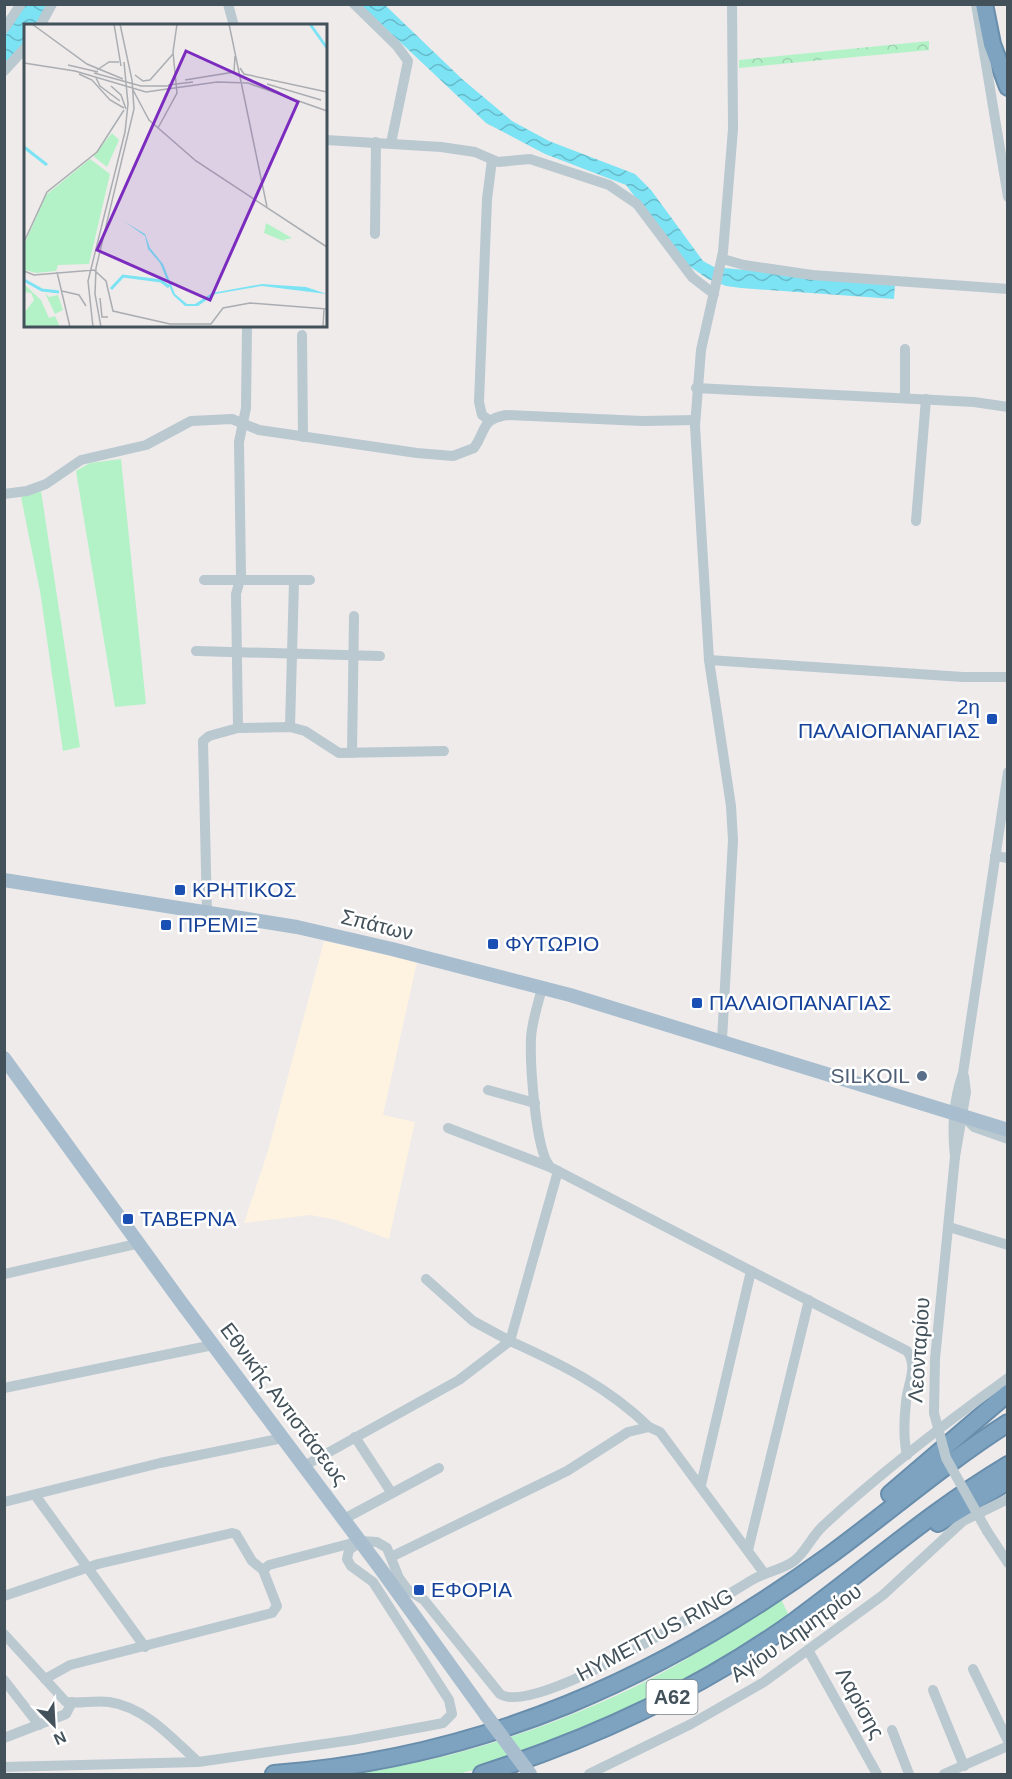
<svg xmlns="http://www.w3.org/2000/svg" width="1012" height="1779" font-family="Arial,sans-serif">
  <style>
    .commercial { fill: #fdf3e0 }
    .grass { fill: #b3f2c7 }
    .forest { fill: url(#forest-crowns) }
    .water { fill: url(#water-waves) }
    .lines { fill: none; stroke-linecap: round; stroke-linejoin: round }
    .highway-casing { stroke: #698eac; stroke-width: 20 }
    .minor { stroke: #bac8d0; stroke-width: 10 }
    .major { stroke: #a8bece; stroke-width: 14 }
    .highway { stroke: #7da3c0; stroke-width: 16 }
    .minor-bridge { stroke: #bac8d0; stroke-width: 10 }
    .major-bridge { stroke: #a8bece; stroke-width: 14 }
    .transit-dot { fill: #1a4fb4; stroke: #fff; stroke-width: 2 }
    .service-dot { fill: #5c6f8a; stroke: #fff; stroke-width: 2 }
    .labels { text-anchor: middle; stroke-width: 5; stroke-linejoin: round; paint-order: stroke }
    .shield { fill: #fff; stroke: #7b858c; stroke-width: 1.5 }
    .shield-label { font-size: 20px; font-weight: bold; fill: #42515a }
    .transit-label { font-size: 21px; fill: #164399; stroke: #fff; text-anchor: start }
    .street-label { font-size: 21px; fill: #42515a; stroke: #fff }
    .service-label { font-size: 21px; fill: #4e5e75; stroke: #fff; text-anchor: end }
    .inset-river { fill: none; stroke: #7ce3f4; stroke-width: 3 }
    .inset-road { fill: none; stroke: #aaadb1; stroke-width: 1.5 }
    .view { fill: #7b2cbf; fill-opacity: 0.15; stroke: #7b2cbf; stroke-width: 3 }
    .inset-edge { fill: none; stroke: #42515a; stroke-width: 3 }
  </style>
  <defs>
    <pattern id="forest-crowns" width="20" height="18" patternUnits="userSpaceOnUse" patternTransform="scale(1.5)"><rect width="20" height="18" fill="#b3f2c7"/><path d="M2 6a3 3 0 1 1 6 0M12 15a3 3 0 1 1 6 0" fill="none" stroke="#9bd1ad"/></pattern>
    <pattern id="water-waves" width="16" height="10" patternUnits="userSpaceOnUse" patternTransform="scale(1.5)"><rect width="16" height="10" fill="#7ce3f4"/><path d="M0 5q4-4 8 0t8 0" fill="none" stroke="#67bac9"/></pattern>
  </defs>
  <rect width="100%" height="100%" fill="#efebeb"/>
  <polygon class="commercial" points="324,941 417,962 383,1115 415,1122 389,1239 337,1220 310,1215 244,1223 268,1151"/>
  <g class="grass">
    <polygon points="121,459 146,704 115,707 76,471 90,463"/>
    <polygon points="41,491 80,747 63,751 40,591 21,497"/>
    <path d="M781 1599 789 1616 717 1664 635 1708 493 1765 458 1774H350C444 1762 538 1732 624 1692 679 1667 730 1632 781 1599Z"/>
  </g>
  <polygon class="forest" points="929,41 929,50 739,68 739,60"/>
  <g class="water">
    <polygon points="23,5 48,5 36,25 26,26 25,42 5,66 5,36"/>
    <polygon points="361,5 385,5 462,79 512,121 549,141 635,174 651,190 703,261 714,267 895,284 894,299 741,288 726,286 708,279 685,263 626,185 545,154 486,123"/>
  </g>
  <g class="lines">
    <defs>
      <g id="highway">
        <polyline points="984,4 992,44 1008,87"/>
        <polyline points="890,1494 1008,1393"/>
        <polyline points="938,1523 1008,1481"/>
        <path d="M274 1774C484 1758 661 1678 830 1555 890 1511 945 1463 1008 1423"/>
        <path d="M482 1774C594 1738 699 1690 795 1621 866 1569 931 1511 1008 1465"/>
      </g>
    </defs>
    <use href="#highway" class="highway-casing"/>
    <g class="minor">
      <polyline points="228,4 234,26"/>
      <polyline points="354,4 397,46 408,61 391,143"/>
      <polyline points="976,4 1008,197"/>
      <polyline points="40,26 52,4"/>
      <polyline points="4,29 21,4"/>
      <polyline points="4,71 26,47"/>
      <polyline points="326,140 441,147 475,152 498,162 530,159 609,185 637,204 692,277 714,294"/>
      <polyline points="375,234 376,142"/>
      <polyline points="723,259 744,265 812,275 1008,289"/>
      <polyline points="302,335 303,437"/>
      <polyline points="696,388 974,402 1008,407"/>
      <polyline points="905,398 905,349"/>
      <polyline points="489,420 482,415 479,402 487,199 492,160"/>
      <path d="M4 494 27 491 46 484 81 460 146 445 191 421 232 419 259 430 417 453 453 456 474 448C487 430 480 420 506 415L642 421 695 420"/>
      <polyline points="916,521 926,399"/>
      <polyline points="204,580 310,580"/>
      <polyline points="196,651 380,656"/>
      <polyline points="709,660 963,677 1008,677"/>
      <polyline points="290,727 294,581"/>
      <polyline points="238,728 290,727 305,731 339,753 444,751"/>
      <polyline points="352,753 354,616"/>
      <polyline points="995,856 1008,858"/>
      <polyline points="207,912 203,741 209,736 238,728 236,594 241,576 239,442 246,408 247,326"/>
      <path d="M542 988C538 1004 532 1021 531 1038 530 1063 535 1149 550 1167"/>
      <polyline points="722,1040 733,840 731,806 709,660 695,426 701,350 723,252 733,129 732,4"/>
      <polyline points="488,1090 535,1103"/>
      <polyline points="963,1116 974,1127 1008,1139"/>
      <polyline points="448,1128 550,1167 751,1271"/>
      <path d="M955 1157C952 1128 953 1102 963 1073L1008 772"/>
      <polyline points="949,1227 1008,1245"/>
      <polyline points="4,1274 140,1243"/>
      <polyline points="426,1279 473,1321 510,1341 558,1171"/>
      <polyline points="4,1388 213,1345"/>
      <polyline points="934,1413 935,1359 955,1157 966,1092 964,1076"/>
      <polyline points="355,1437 391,1492"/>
      <path d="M304 1466 459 1380 510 1341C561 1364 608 1387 649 1427"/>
      <path d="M701 1485 751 1271 907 1351C919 1367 907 1385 906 1402 904 1420 903 1438 907 1455"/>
      <polyline points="35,1495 145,1647"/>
      <polyline points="4,1502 160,1463 283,1438"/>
      <polyline points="344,1519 439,1468"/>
      <polyline points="987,1531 1008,1563"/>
      <polyline points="748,1550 809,1300"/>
      <polyline points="391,1557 567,1471 628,1432 649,1427 660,1432 764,1573"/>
      <polyline points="4,1596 98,1564 232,1533 236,1534 252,1561 263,1570"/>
      <path d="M4 1634 66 1702C80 1704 94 1700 109 1702 145 1707 172 1738 198 1762"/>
      <polyline points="808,1650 877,1774"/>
      <polyline points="973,1669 1008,1741"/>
      <path d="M45 1679 70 1665 272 1613 277 1606 263 1570 269 1565 360 1541 377 1542 387 1548 399 1578 407 1589 424 1600 500 1694C535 1718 715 1602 752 1580 765 1572 782 1570 794 1561 806 1552 811 1537 823 1526 880 1473 944 1424 1008 1378"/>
      <polyline points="4,1680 39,1725"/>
      <polyline points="933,1690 964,1766"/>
      <polyline points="892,1730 909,1774"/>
      <polyline points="4,1738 66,1714 72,1702"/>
      <polyline points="4,1767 198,1762 352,1740 433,1725 443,1723 452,1714 449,1700 373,1582 351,1566 347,1559 349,1550 357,1544"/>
      <polyline points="589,1774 691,1724 764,1682 883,1595 963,1521 1008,1499"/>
      <polyline points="944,1774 1008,1746"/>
    </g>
    <g class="major">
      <polyline points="4,880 297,927 392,949 570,995 1008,1130"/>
      <polyline points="4,1058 181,1302 380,1568 486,1715"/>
    </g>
    <use href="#highway" class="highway"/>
    <polyline class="minor-bridge" points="934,1413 946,1458 987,1531"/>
    <polyline class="major-bridge" points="486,1715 530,1774"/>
  </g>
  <g class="transit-dot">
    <rect x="986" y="713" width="12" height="12" rx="3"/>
    <rect x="174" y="884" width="12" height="12" rx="3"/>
    <rect x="160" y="919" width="12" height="12" rx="3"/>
    <rect x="487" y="938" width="12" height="12" rx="3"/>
    <rect x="691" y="997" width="12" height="12" rx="3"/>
    <rect x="122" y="1213" width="12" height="12" rx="3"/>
    <rect x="413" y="1584" width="12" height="12" rx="3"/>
  </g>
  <circle class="service-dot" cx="922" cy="1076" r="6"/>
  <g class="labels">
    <rect class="shield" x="646.5" y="1680" width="51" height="34" rx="4.5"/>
    <g class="shield-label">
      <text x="672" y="1704">Α62</text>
    </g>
    <g class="transit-label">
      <text x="980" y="714" text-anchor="end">2η<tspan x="980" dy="24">ΠΑΛΑΙΟΠΑΝΑΓΙΑΣ</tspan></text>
      <text x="192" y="897">ΚΡΗΤΙΚΟΣ</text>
      <text x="178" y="932">ΠΡΕΜΙΞ</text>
      <text x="505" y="951">ΦΥΤΩΡΙΟ</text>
      <text x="709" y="1010">ΠΑΛΑΙΟΠΑΝΑΓΙΑΣ</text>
      <text x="140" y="1226">ΤΑΒΕΡΝΑ</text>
      <text x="431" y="1597">ΕΦΟΡΙΑ</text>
    </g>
    <g class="street-label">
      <text transform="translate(377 925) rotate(14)" y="7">Σπάτων</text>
      <text transform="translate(919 1350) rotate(-86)" y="7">Λεονταρίου</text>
      <text transform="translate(284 1404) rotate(53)" y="7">Εθνικής Αντιστάσεως</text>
      <text transform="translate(796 1633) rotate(-35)" y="7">Αγίου Δημητρίου</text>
      <text transform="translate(655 1635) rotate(-28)" y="7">HYMETTUS RING</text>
      <text transform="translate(860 1703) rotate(61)" y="7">Λαρίσης</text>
    </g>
    <g class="service-label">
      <text x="910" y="1083">SILKOIL</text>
    </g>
  </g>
  <g transform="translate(24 24)">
    <rect width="303" height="303" fill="#efebeb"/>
    <path d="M88 109 95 116 83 143 69 132ZM66 135 86 150 65 240 34 241 32 247 12 249 1 246 0 221 22 171ZM242 199 268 214 259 216 267 220 240 209ZM21 269 25 273 34 271 39 286 31 290Z" fill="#b3f2c7"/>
    <path d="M0 260 17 276 25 294 31 292 36 303H0V289L10 276 7 269 0 268Z" fill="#b3f2c7"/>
    <path d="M101 198 121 210 126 224 139 240 151 270 163 280H171L188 269 238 260 282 263 303 270 238 262 191 270 174 282H161L149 271 136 239 124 225 121 212Z" fill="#7ce3f4"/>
    <path class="inset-river" d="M286 0 303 24M0 123 23 141M0 256 18 266 35 268M87 265 99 252 137 257 145 263"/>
    <path class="inset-road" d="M8 0 63 40 99 55M90 0 97 42M205 0 243 183M0 39 51 47 122 68 193 58 224 59 303 87M44 41 74 48M216 44 220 50 303 68M73 46 85 38H95M70 49 117 62H147M55 50 68 56 86 76 100 84M111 51 119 57 126 56 149 30M72 54 76 62 96 77M161 56 210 48 211 32M243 60 297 76M144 61 169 58M87 62 97 71 102 85M109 66 125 96 172 137 303 223M134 104 153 69 149 28 153 0M0 218 23 168 73 128 100 86M0 247 10 251 70 246 82 257 89 287 146 300H187L199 284 226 279 303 285M33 248 46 303M38 267 55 271 62 282M76 274 78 293H84M69 303 64 257 101 108 104 80 100 38M77 303 71 270 72 244 110 85 108 56 96 0M299 303 300 285"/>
    <path class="view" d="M162 27 274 78 186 276 73 226Z"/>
    <rect width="303" height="303" class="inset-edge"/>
  </g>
  <rect width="1012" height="1779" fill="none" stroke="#42515a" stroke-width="12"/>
  <g transform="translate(54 1725) rotate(156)" stroke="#ffffff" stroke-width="4.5" paint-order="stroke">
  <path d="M0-4.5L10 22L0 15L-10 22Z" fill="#42515a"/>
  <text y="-9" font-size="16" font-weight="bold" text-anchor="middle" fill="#42515a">N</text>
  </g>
</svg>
